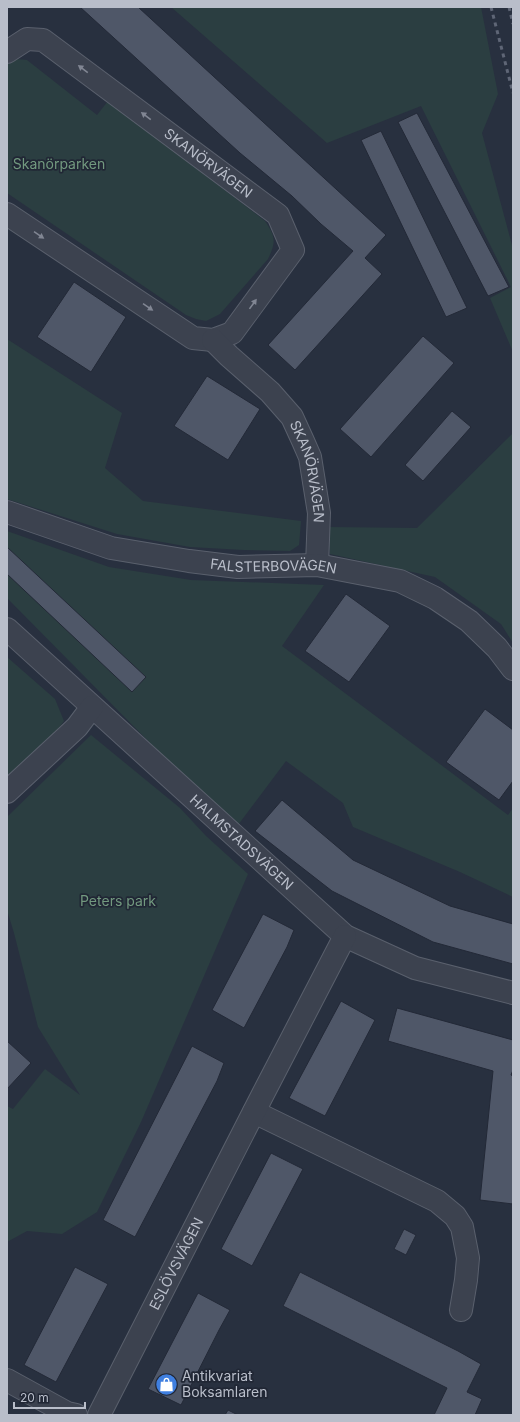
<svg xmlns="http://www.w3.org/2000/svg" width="520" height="1422" font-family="Inter,sans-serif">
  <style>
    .green { fill: #2b3e41 }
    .building { fill: #4f5768; stroke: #232937 }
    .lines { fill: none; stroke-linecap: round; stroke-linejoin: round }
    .minor-casing { stroke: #5a606d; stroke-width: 24 }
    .minor { stroke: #3c424f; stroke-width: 22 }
    .rail { stroke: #5f6676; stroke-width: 3; stroke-dasharray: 4 4; stroke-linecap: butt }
    .oneway { fill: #818693 }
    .labels { text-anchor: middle; stroke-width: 3.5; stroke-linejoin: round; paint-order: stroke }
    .street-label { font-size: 14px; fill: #b9beca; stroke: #212735 }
    .park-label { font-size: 14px; fill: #72997f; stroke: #212735 }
    .poi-label { font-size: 14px; fill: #b9beca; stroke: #212735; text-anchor: start }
  </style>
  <rect width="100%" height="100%" fill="#28303f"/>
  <g class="green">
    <polygon points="171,7 481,7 498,94 482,133 513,249 513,352 490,298 511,287 421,106 327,143"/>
    <path d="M15 59 27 60 97 115 108 101 265 221C276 237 276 242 268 259L220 314 206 321 196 319 186 315 7 193V63Z"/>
    <polygon points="7,339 122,413 105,468 143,501 301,521 299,545 290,551 244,550 190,547 117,534 7,499"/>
    <polygon points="513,433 513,643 501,624 435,577 330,554 328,527 417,528"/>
    <polygon points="7,531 109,567 191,580 324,585 282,646 508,815 513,808 513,897 460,872 353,827 343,803 286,761 235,829 7,598"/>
    <path d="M7 657 55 699 64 721C48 743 28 759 7 776Z"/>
    <polygon points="91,735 180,808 206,836 248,874 141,1122 97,1212 62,1234 27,1231 7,1242 7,1106 13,1109 45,1069 80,1095 38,1027 14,933 7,910 7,817"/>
  </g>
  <g class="building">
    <polygon points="80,7 138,7 386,235 365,258 382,274 295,370 268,345 353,251 321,224 292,196 240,153"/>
    <polygon points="417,113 509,287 488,296 398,122"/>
    <polygon points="381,131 467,308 446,317 361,140"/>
    <polygon points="74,282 126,317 91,372 37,337"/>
    <polygon points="423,336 454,363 371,457 340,429"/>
    <polygon points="207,376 260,409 228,460 174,426"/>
    <polygon points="452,411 471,427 423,481 405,465"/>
    <polygon points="7,547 146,677 132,692 7,574"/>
    <polygon points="346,594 390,626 349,682 305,651"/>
    <polygon points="485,709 513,730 513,781 499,800 446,762"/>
    <polygon points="282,800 353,860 450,906 513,924 513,964 433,942 332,891 255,831"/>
    <polygon points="263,914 294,930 287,947 244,1028 212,1010"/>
    <polygon points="341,1001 375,1020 325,1116 289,1098"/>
    <polygon points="397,1008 513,1040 513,1070 511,1075 513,1076 513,1204 480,1200 493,1071 388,1041"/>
    <polygon points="7,1041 31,1063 7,1089"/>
    <polygon points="192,1046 224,1063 217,1081 135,1237 103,1220"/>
    <polygon points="271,1153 303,1169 252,1266 221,1249"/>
    <polygon points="404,1229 416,1235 406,1255 394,1249"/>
    <polygon points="75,1267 108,1284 56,1382 24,1365"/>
    <polygon points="300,1272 458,1351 481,1364 467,1392 482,1399 475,1415 434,1415 447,1388 283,1306"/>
    <polygon points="198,1293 230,1310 219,1330 181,1405 148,1389"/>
    <polygon points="228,1410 238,1415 225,1415"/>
  </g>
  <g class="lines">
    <defs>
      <g id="minor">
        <path id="s1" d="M7 52 27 39 43 40 278 215 293 250 232 333 213 340 193 338 7 214"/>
        <path id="s2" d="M213 340 229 356 270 392 292 417 303 441 310 457 319 513 317 565"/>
        <path id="s3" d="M7 512 111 548 189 561 238 567 317 565 400 581 435 598 469 621 497 648 513 669"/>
        <path id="s4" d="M7 629 345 936 415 968 513 993"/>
        <polyline points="7,792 77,727 92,707"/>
        <polyline points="254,1112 437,1201 455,1216 462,1227 468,1258 466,1280 461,1310"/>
        <polyline points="7,1380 67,1413 76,1415"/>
        <path id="s5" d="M99 1415 263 1094 345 936"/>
      </g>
    </defs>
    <use href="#minor" class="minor-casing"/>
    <use href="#minor" class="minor"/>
    <g class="rail">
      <polyline points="491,7 513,93"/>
      <polyline points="509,7 513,24"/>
    </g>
  </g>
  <defs><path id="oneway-solid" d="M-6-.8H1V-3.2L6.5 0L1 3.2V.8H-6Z"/></defs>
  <g class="oneway">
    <use href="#oneway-solid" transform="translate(83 69) rotate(-143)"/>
    <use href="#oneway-solid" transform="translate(146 116) rotate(-143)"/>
    <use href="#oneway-solid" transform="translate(39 235) rotate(34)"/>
    <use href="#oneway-solid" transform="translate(253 304) rotate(-54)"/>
    <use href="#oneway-solid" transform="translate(148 307) rotate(34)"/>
  </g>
  <defs>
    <symbol id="shop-disc" viewBox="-11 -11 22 22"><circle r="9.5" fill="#3f7fe0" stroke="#212735"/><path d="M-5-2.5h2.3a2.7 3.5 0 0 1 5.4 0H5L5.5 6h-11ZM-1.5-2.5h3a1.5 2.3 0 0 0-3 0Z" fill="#fff"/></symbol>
  </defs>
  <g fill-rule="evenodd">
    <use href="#shop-disc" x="154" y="1372" width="25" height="25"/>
  </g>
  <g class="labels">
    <g class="street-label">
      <text dy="5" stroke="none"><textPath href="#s1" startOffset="246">SKANÖRVÄGEN</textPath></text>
      <text dy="5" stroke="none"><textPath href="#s2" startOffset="168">SKANÖRVÄGEN</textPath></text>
      <text dy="5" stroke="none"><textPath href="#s3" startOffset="274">FALSTERBOVÄGEN</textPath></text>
      <text dy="5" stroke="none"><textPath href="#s4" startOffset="317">HALMSTADSVÄGEN</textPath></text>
      <text dy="5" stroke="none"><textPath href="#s5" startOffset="170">ESLÖVSVÄGEN</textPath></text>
    </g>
    <g class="park-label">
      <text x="59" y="169">Skanörparken</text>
      <text x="118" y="906">Peters park</text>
    </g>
    <g class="poi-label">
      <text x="182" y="1381">Antikvariat<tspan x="182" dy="16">Boksamlaren</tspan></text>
    </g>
  </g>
  <rect width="520" height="1422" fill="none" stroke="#b9beca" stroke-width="16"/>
  <path d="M14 1402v6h71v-6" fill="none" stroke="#b9beca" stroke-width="2"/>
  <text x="20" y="1402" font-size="12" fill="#b9beca" stroke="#212735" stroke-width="3" paint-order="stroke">20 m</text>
</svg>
